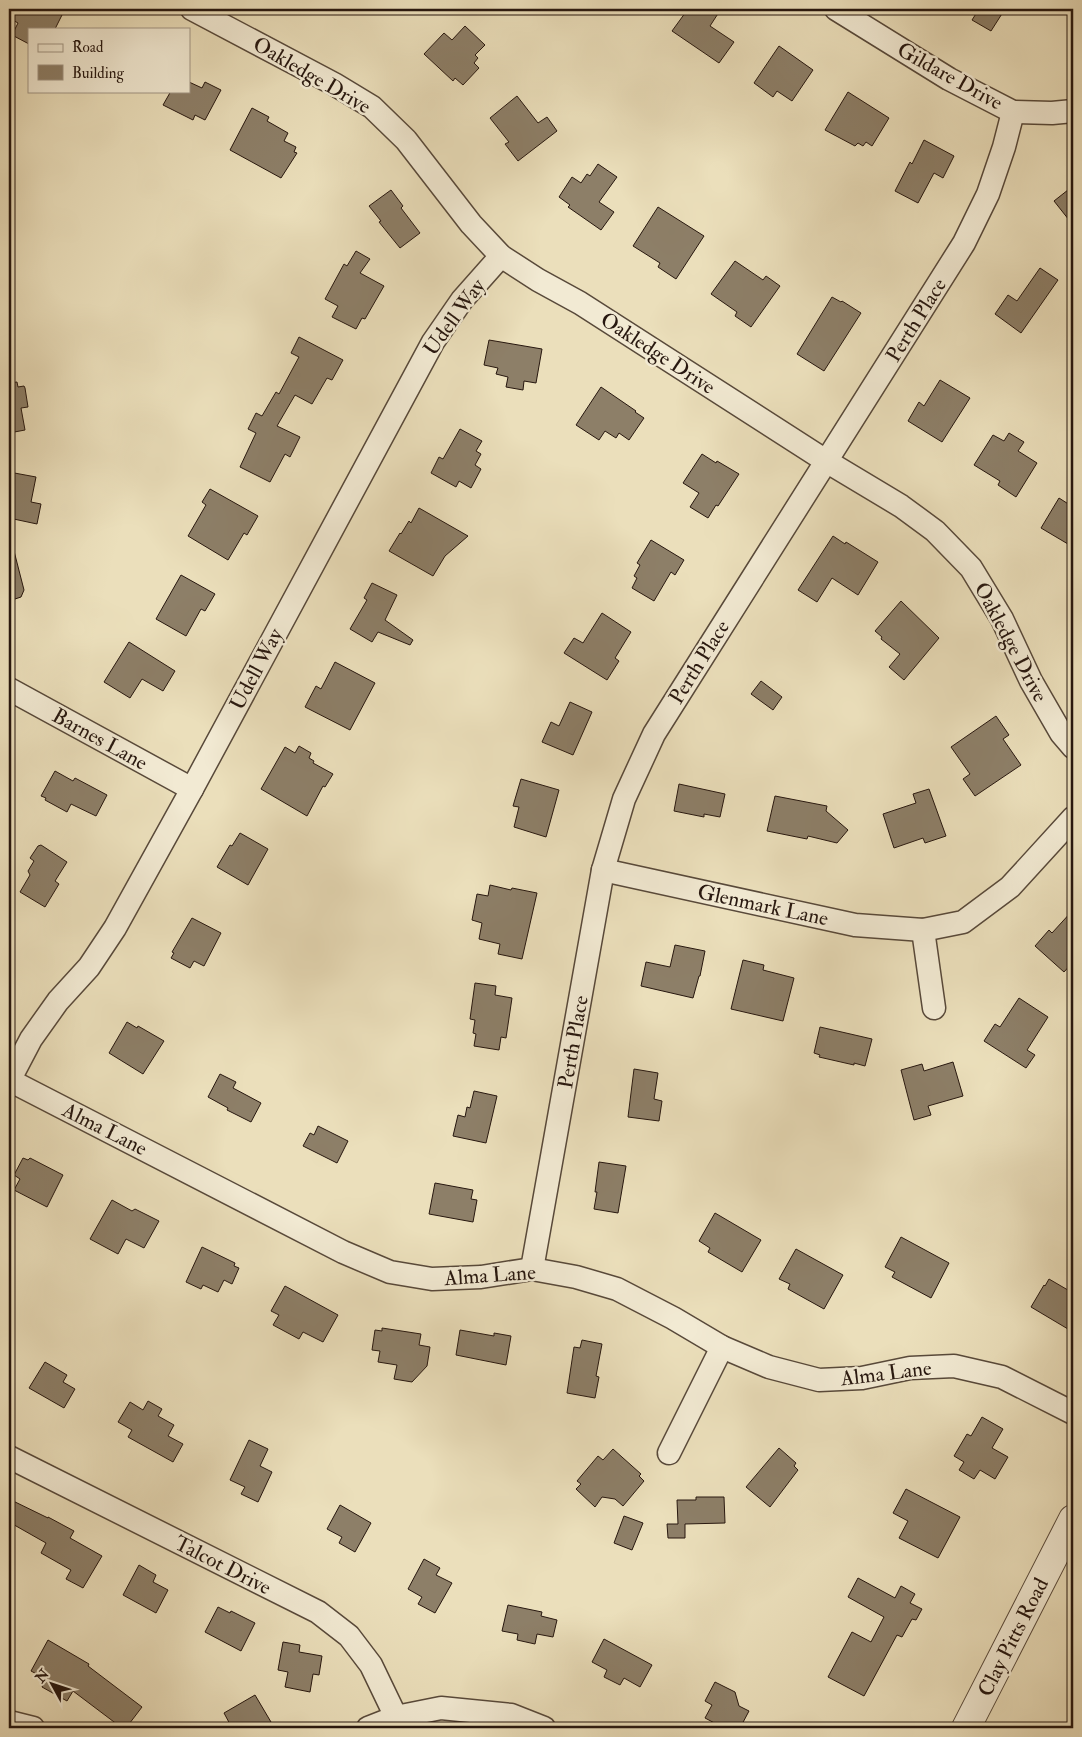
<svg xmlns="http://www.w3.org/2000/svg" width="1082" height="1737" font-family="'IM FELL Double Pica',serif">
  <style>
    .building { fill: #8d7f68; stroke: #27170f }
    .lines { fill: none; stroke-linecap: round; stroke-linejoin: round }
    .minor-casing { stroke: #58493a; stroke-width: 25 }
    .tertiary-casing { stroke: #58493a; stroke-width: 30 }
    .minor { stroke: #f2ead3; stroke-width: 22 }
    .tertiary { stroke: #f2ead3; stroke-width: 28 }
    .labels { text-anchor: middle; stroke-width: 5; stroke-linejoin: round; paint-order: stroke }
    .street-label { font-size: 21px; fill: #27170f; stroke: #f2ead3 }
  </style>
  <rect width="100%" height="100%" fill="#ebdfbb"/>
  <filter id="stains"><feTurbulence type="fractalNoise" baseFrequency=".004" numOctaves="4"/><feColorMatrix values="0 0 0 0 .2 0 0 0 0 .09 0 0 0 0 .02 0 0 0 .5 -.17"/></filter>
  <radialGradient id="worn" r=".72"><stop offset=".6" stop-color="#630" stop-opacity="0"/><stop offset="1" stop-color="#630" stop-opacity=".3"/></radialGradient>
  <g class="building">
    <polygon points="9,9 65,9 55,29 29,29 29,44 12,35 18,23 9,18"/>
    <polygon points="688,9 721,9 710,26 734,42 719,63 672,31"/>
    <polygon points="979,9 1005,9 991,31 972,20"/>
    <polygon points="465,26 485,45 475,55 478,58 474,63 479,68 463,85 455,78 453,81 424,54 444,33 452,40"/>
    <polygon points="779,46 813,70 792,101 777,91 773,97 754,83"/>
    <polygon points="189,82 202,88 205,82 221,90 205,120 195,115 193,120 163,105 171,91 189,91"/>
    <polygon points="848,92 889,118 872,146 866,142 863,146 858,143 855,146 825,130"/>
    <polygon points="517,96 538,123 547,117 557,131 518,161 505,144 509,142 490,118"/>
    <polygon points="252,108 269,117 267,121 288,133 284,141 296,147 294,152 297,153 281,178 230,150"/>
    <polygon points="924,140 954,156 943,178 934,173 918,203 895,191 910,162 912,164"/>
    <polygon points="598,164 617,177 599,202 614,212 601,230 568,207 570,205 559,197 572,177 581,183 587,174 590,176"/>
    <polygon points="1073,186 1073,225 1054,201"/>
    <polygon points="391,190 403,206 401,208 420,233 400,248 379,222 381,221 369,206"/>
    <polygon points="658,207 704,236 676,279 658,267 660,263 633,246"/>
    <polygon points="356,251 370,259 360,273 384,286 365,319 362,318 356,329 332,317 338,306 325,299 344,264 347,266"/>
    <polygon points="735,261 763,280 766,276 780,286 751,327 735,316 737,312 711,294"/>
    <polygon points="1040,268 1058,280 1021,333 995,314 1008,295 1017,301"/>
    <polygon points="832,297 841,302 842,301 861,313 824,371 797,354"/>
    <polygon points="299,337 343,360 332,380 327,378 312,404 295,395 277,426 300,437 290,457 285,454 270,482 240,467 256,433 248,429 256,413 262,416 276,392 279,394 299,357 291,353"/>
    <polygon points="489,340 542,349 536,383 524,381 523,390 506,387 508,377 496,374 498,368 484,365"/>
    <polygon points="940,380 970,398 942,442 908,421 919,402 924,406"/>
    <polygon points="17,382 18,387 24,386 25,388 28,407 21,408 25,430 9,433 9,383"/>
    <polygon points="601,387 636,411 635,412 644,418 629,440 619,433 616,438 605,431 599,440 576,425"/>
    <polygon points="460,429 482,441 476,451 481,454 475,465 481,469 471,488 459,481 456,487 431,473 439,457 443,459"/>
    <polygon points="1009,433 1024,442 1018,451 1037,463 1016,497 998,485 1000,481 974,465 993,435 1004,441"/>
    <polygon points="702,454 716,463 717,461 739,474 718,506 716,505 708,518 690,507 699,493 683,483"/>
    <polygon points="9,472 36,477 31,502 41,504 37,524 9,518"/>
    <polygon points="210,489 258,516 247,535 244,533 228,560 188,536 206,505 202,502"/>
    <polygon points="1059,498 1073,507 1073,547 1041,528"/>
    <polygon points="419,508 468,536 445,556 433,576 389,551 400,533 401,534 409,521 411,523"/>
    <polygon points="833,536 845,544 846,542 878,562 858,595 832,578 817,602 798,590"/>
    <polygon points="651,540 684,560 675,575 671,572 654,601 632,588 637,578 634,576 640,565 637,563"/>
    <polygon points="14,551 24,590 21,597 9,601 9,552"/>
    <polygon points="181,575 215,594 205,611 201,609 186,636 156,619"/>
    <polygon points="372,583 397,595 385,620 413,640 410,645 378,632 372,642 350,629 367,600 364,598"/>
    <polygon points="901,601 939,638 904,680 889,667 900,654 881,639 882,637 875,631"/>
    <polygon points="602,613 631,632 615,658 619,661 607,680 564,653 574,638 583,643"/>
    <polygon points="129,642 175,671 163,691 142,679 130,698 104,682"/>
    <polygon points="335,662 375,683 350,730 305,707 316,686 321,689"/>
    <polygon points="761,681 782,697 773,710 751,694"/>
    <polygon points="570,702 592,712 573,755 542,742 551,722 559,726"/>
    <polygon points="996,716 1009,735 1003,739 1021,765 975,796 963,779 970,774 951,747"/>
    <polygon points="299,746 311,753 309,758 314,761 313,763 333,774 325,787 323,786 307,816 261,789 285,747 295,753"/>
    <polygon points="55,771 73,781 75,778 107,795 96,816 71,804 67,812 45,800 46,798 41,796"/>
    <polygon points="521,779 559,790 546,837 514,827 519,807 513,806"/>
    <polygon points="679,784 725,794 720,817 704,814 704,817 674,811"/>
    <polygon points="929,789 946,836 925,843 923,838 894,848 883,814 916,803 913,794"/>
    <polygon points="775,796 827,806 826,811 848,830 837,843 808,836 807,839 767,831"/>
    <polygon points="240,833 268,849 248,885 217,867 230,845 232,846"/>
    <polygon points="41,845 67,862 55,881 59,884 45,907 20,892 30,875 28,871 34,861 30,858 38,846"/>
    <polygon points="490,885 511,890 512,888 537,893 522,959 498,954 500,944 479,939 482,923 472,920 477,894 488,896"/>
    <polygon points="1073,910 1073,962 1064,972 1035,946 1049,930 1052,933"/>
    <polygon points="192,918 221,933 204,966 194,961 190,968 171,958 174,953 172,952"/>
    <polygon points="675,945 705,951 700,976 699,976 693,998 641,986 646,962 670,967"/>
    <polygon points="743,960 764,965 763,970 794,978 783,1021 731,1009"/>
    <polygon points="475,983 496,986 495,995 512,998 506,1038 501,1037 499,1050 474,1046 476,1034 473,1033 475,1020 470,1019"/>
    <polygon points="1019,998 1048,1017 1027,1050 1035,1055 1026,1068 984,1041 995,1024 1000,1027"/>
    <polygon points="127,1022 137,1028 138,1026 164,1041 143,1074 109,1053"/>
    <polygon points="820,1027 872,1039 865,1066 854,1063 854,1065 819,1057 820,1055 814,1053"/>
    <polygon points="953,1062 963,1096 928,1106 931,1115 914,1120 901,1070 922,1064 924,1071"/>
    <polygon points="634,1069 658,1073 654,1099 662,1101 659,1121 628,1117"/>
    <polygon points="220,1074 236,1082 233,1088 261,1103 251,1122 227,1110 228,1108 208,1097"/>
    <polygon points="474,1091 497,1096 486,1143 453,1136 458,1115 465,1117 467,1107 470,1108"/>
    <polygon points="318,1126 348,1141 337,1163 303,1146 310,1133 314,1135"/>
    <polygon points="23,1158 28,1160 30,1158 63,1175 47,1207 14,1190 20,1179 14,1175"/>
    <polygon points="599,1162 626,1166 618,1213 594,1209 597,1192 595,1192"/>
    <polygon points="435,1183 473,1190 471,1199 477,1200 473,1222 429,1214"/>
    <polygon points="112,1200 132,1211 135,1209 159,1221 144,1248 126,1239 118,1254 90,1239"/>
    <polygon points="715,1213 761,1240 742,1272 708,1252 710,1248 699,1241"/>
    <polygon points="901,1237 949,1263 931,1298 892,1277 895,1272 885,1267"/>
    <polygon points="202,1247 235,1263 234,1266 239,1268 232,1284 224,1280 218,1292 203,1285 201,1289 186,1282"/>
    <polygon points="796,1249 843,1275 824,1309 788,1289 790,1284 779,1279"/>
    <polygon points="1049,1279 1073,1293 1073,1332 1031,1307 1044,1285 1045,1286"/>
    <polygon points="285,1286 338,1315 323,1342 303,1332 299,1339 273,1325 279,1315 271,1311"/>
    <polygon points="382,1328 421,1334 419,1345 430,1347 427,1366 412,1382 394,1379 397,1365 378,1362 380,1351 372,1350 375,1330 382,1331"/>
    <polygon points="460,1330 494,1336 494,1333 511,1336 506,1365 456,1355"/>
    <polygon points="582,1340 602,1344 596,1376 599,1377 595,1398 567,1393 574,1347 580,1348"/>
    <polygon points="45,1362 67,1375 63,1382 75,1389 64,1408 29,1388"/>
    <polygon points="148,1401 162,1409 158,1416 174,1425 168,1436 183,1444 173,1462 128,1437 132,1430 118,1422 130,1402 143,1410"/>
    <polygon points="982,1417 1003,1429 992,1448 1008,1457 995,1479 980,1470 974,1479 959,1470 964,1462 954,1456 967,1434 971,1436"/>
    <polygon points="249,1440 268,1449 260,1466 272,1472 258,1502 241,1494 245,1487 230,1480"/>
    <polygon points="779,1448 796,1463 794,1466 798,1470 770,1507 746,1487"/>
    <polygon points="613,1449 641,1474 639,1476 644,1481 623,1506 615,1499 602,1497 595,1507 576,1489 581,1484 577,1481 598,1456 603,1460"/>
    <polygon points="906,1489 960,1517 938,1558 899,1538 908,1521 893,1513"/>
    <polygon points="696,1497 724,1497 725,1523 685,1524 685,1538 668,1538 667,1524 678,1524 677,1500 696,1500"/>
    <polygon points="9,1499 48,1518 48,1517 74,1531 70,1538 102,1556 83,1588 66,1579 71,1570 41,1553 46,1543 9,1522"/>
    <polygon points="340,1505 371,1523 355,1552 339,1543 342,1537 327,1529"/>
    <polygon points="624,1516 643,1523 632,1550 614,1543"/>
    <polygon points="424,1559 440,1568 436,1575 452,1583 435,1613 418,1604 422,1597 408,1589"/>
    <polygon points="139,1565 156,1575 153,1582 168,1590 156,1613 123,1595"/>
    <polygon points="858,1578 895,1598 901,1586 915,1594 910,1603 922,1609 916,1620 912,1619 902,1637 897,1635 864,1696 828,1677 852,1632 871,1642 884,1617 848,1597"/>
    <polygon points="508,1605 542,1612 541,1616 557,1620 553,1637 537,1634 535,1644 517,1640 518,1634 502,1631"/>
    <polygon points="218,1607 230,1613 231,1611 255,1623 241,1651 205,1632"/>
    <polygon points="604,1639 652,1665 640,1687 624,1678 620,1685 604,1677 607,1670 592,1662"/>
    <polygon points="48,1640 89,1664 88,1666 142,1707 126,1728 122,1728 73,1691 67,1701 42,1687 46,1679 31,1671"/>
    <polygon points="283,1642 300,1645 299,1652 322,1656 319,1675 313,1674 310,1692 285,1687 288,1672 278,1670"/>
    <polygon points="715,1682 735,1692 739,1706 749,1711 740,1728 724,1728 705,1718 712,1705 705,1701"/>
    <polygon points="255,1695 271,1722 261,1728 232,1728 224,1713"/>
  </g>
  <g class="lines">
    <defs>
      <g id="minor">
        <polyline points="192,9 334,84 372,107 406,140 471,224 501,256 538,280 580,303 826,461 901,506 935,531 971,568 1002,619 1031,681 1061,733 1073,747"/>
        <polyline points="836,9 949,79 1013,112 1052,113 1073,111"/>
        <polyline points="9,689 192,789"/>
        <polyline points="603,870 855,925 923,930 963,922 1010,887 1073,818"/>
        <polyline points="923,930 934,1008"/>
        <polyline points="9,1080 343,1252 390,1272 432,1279 481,1277 532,1269 576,1277 617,1289 673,1318 722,1347 769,1367 819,1380 862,1378 910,1368 954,1366 1002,1377 1073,1413"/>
        <polyline points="9,1081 31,1039 58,1001 89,967 115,928 192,789 433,342 462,300 501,256"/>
        <polyline points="532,1269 603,870 624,799 654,734 964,243 988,194 1004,147 1013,112"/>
        <polyline points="669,1453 722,1347"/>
        <polyline points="9,1457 318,1612 349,1636 371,1665 396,1717"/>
        <polyline points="9,1722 33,1728"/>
        <polyline points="368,1728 396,1717 441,1708 511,1715 544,1728"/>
      </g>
      <polyline id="tertiary" points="966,1728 1073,1519"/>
    </defs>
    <use href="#minor" class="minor-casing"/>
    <use href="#tertiary" class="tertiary-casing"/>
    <use href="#minor" class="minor"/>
    <use href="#tertiary" class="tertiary"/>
  </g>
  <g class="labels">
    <g class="street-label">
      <text transform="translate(312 75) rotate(30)" y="7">Oakledge Drive</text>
      <text transform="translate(950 76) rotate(29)" y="7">Gildare Drive</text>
      <text transform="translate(454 317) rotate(-54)" y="7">Udell Way</text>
      <text transform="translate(916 320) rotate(-58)" y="7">Perth Place</text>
      <text transform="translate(658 353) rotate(33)" y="7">Oakledge Drive</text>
      <text transform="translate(1011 642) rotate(62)" y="7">Oakledge Drive</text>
      <text transform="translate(699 662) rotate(-58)" y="7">Perth Place</text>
      <text transform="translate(256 669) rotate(-62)" y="7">Udell Way</text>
      <text transform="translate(100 739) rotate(29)" y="7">Barnes Lane</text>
      <text transform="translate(763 905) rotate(12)" y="7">Glenmark Lane</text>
      <text transform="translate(573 1042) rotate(-80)" y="7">Perth Place</text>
      <text transform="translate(105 1129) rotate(27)" y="7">Alma Lane</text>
      <text transform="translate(490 1275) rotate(-4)" y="7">Alma Lane</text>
      <text transform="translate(886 1373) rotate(-7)" y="7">Alma Lane</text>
      <text transform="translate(223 1565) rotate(27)" y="7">Talcot Drive</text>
      <text transform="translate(1013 1637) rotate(-63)" y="7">Clay Pitts Road</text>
    </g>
  </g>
  <rect width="1082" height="1737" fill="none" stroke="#ebdfbb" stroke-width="30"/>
  <rect x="10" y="10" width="1062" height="1717" fill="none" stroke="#27170f" stroke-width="2.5"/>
  <rect x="15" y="15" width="1052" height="1707" fill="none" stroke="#27170f"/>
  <rect x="28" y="28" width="162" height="65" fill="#f2ead3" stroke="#a19685"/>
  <rect x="38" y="44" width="25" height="8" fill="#f2ead3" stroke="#a19685"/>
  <text x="72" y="52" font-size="15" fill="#27170f">Road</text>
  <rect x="38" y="65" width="25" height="15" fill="#8d7f68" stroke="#a19685"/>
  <text x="72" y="78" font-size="15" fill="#27170f">Building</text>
  <g transform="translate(52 1684) rotate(310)" stroke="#f2ead3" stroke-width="4" paint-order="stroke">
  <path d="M0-4L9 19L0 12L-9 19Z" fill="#27170f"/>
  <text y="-8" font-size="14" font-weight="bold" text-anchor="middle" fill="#27170f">N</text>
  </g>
  <rect width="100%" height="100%" filter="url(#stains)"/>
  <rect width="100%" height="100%" fill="url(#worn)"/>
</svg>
